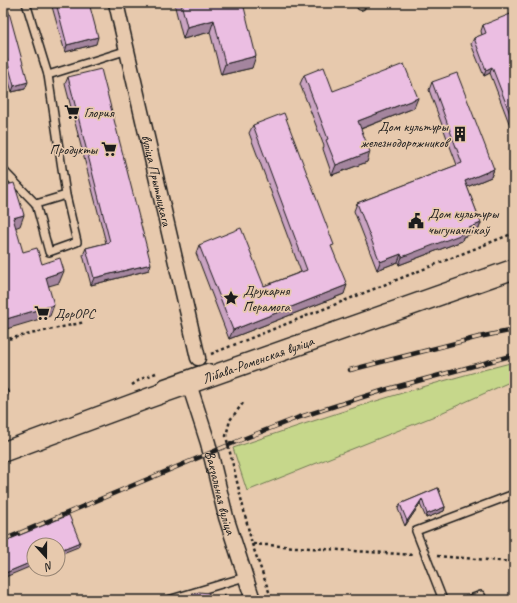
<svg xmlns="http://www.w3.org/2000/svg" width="517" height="603" font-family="Caveat,sans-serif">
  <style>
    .green { fill: #c6d78b; stroke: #717a54 }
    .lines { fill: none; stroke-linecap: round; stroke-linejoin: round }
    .lane-casing { stroke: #1c1c1c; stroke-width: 10 }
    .street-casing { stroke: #1c1c1c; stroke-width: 17 }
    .secondary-casing { stroke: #1c1c1c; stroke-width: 22 }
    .path { stroke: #1c1c1c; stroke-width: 2.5; stroke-dasharray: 3 3; stroke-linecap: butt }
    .lane { stroke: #e7c9ad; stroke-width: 7 }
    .street { stroke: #e7c9ad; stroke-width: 14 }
    .secondary { stroke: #e7c9ad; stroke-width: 19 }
    .rail-casing { stroke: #1c1c1c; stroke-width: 4.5 }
    .rail { stroke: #e7c9ad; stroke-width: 3; stroke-dasharray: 9; stroke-linecap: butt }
    .wall { fill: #caa3c2; stroke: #1c1c1c }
    .shaded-wall { fill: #a4859e; stroke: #1c1c1c }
    .building { fill: #ebbee2; stroke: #1c1c1c }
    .labels { text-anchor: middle; stroke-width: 3.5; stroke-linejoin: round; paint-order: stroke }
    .poi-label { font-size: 14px; fill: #1c1c1c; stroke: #e7c9ad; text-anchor: start }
    .street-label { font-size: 14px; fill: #1c1c1c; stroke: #e7c9ad }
  </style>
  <rect width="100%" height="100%" fill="#e7c9ad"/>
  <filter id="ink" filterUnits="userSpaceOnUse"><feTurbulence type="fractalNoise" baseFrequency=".025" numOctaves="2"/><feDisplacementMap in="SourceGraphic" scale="8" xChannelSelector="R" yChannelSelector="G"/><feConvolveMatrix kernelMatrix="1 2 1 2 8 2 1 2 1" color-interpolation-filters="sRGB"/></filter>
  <g filter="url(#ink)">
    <path class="green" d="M514 362V380L432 417 247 491 233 448C326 416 419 386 514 362Z"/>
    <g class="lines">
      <defs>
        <g id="lane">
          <polyline points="26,3 48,75 66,195 77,242 49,252 36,204 66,195"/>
          <polyline points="361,3 361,6"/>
          <polyline points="48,75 128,50"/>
          <polyline points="3,170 36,204"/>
          <polyline points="157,390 163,383 205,368 215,370"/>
          <polyline points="3,393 4,393"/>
          <polyline points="168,600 245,577"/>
          <polyline points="443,600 416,531 514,494"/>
          <polyline points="468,600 481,595 483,600"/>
        </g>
        <g id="street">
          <path id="s1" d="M116 3 198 358"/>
          <path id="s2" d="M189 384 208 443 226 517 253 600"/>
        </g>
        <g id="secondary">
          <path id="s3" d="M3 452 149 398 514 269"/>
        </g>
      </defs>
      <use href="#lane" class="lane-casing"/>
      <use href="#street" class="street-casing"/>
      <use href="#secondary" class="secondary-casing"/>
      <g class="path">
        <polyline points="3,340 85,322"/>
        <polyline points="211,354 514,233"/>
        <polyline points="132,385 141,379 156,373"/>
        <polyline points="243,403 230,420 226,436 252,544 414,555"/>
        <polyline points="252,544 272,600"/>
        <polyline points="437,556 514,562"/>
        <polyline points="224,594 226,600"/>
      </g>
      <use href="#lane" class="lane"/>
      <use href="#street" class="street"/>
      <use href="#secondary" class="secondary"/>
      <defs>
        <g id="rail">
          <polyline points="350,370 479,337 514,330"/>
          <polyline points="3,540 243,439 297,418 388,389 514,355"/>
        </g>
      </defs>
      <use href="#rail" class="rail-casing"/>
      <use href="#rail" class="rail"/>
    </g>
    <g class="wall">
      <polygon points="51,3 89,3 96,44 65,52"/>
      <polygon points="174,3 243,3 252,68 221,75 210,32 183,39"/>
      <polygon points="3,6 25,89 12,92 3,61"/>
      <polygon points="514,15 514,136 490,73 484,76 471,44 474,38 482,35 481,31 483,25"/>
      <polygon points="304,75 333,91 414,108 361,129 367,162 332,175 323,149 324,146 300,84"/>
      <polygon points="68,77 149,270 91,285 83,255 86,248 106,243 65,84"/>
      <polygon points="432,82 494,169 491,177 467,187 481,223 478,231 463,237 462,241 399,265 398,262 377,270 354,211 357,203 457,165 429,90"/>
      <polygon points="253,125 332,249 344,294 229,339 196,253 199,245 264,286 301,272 249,133"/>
      <polygon points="438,488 445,507 444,511 426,518 420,504 405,526 398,509 400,504"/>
    </g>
    <g class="shaded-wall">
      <polygon points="214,20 210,32 183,39 187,27"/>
      <polygon points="98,37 96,44 65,52 67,45"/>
      <polygon points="256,56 252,68 221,75 225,64"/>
      <polygon points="492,67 490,73 484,76 486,70"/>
      <polygon points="28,82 25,89 12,92 14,86"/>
      <polygon points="418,98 414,108 355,131 358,121"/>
      <polygon points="370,152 367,162 332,175 336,165"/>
      <polygon points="494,169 491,177 462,189 465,181"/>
      <polygon points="24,215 20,226 9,230 13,218"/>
      <polygon points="481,223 478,231 463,237 462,241 399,265 402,257 464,230"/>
      <polygon points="401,254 398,262 377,270 380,262"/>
      <polygon points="151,264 149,270 91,285 94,278"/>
      <polygon points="64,271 59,283 42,288 46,277"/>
      <polygon points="347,285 344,294 229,339 233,330"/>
      <polygon points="54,305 50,316 3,330 3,320"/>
      <polygon points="422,499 420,504 405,526 407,521"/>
      <polygon points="445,507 444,511 426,518 427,514"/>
      <polygon points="80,542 78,547 58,555 58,551"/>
      <polygon points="34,561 34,565 3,578 3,574"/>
    </g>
    <g class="building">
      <polygon points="56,3 89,3 98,37 67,45"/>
      <polygon points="181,3 243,3 256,56 225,64 214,20 187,27"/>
      <polygon points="7,5 28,82 14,86 3,45 3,6"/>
      <polygon points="513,13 514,15 514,124 492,67 486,70 474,38 486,33 483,25"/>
      <polygon points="404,64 418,98 358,121 370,152 336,165 326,140 328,139 304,75 324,67 333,91"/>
      <polygon points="101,69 151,264 94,278 86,248 110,242 68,77"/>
      <polygon points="457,73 494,169 465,181 481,223 464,230 465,233 402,257 401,254 380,262 357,203 462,163 432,82"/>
      <polygon points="284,113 334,245 331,246 347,285 233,330 199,245 241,228 264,286 307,270 253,125"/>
      <polygon points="14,183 24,215 13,218 23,252 37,248 42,264 60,258 64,271 46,277 54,305 3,320 3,186"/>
      <polygon points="438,488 445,507 427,514 422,499 407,521 400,504"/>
      <polygon points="69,515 80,542 58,551 58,545 34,545 34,561 3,574 3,542"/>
      <polygon points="199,592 209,593 208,600 189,600 190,595"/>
    </g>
  </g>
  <defs>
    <symbol id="supermarket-bare" viewBox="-9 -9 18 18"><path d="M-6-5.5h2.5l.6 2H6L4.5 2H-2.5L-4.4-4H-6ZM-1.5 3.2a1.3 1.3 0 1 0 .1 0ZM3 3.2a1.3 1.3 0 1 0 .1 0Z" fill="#1c1c1c" stroke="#e7c9ad" stroke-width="2.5" paint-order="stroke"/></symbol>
    <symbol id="building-bare" viewBox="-9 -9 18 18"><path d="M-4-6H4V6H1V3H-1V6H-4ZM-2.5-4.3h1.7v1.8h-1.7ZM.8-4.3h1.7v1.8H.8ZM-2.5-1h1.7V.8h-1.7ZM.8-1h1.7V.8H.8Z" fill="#1c1c1c" stroke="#e7c9ad" stroke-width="2.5" paint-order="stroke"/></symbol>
    <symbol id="civic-bare" viewBox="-9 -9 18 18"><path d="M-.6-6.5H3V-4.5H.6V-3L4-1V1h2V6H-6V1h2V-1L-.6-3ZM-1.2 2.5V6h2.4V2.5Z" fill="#1c1c1c" stroke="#e7c9ad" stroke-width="2.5" paint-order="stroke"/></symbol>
    <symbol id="sight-bare" viewBox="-9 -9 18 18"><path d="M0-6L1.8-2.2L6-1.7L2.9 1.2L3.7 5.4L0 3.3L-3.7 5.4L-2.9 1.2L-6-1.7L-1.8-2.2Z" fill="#1c1c1c" stroke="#e7c9ad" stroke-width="2.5" paint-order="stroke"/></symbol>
  </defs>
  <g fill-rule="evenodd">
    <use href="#supermarket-bare" x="61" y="101" width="22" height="22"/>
    <use href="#building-bare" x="449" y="123" width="22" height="22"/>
    <use href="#supermarket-bare" x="98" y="138" width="22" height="22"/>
    <use href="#civic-bare" x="405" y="210" width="22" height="22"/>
    <use href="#sight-bare" x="220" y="287" width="22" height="22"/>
    <use href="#supermarket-bare" x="31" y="302" width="22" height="22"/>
  </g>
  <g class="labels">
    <g class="poi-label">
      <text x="84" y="117">Глория</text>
      <text x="448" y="131" text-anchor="end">Дом культуры<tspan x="448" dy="16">железнодорожников</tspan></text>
      <text x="97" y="154" text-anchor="end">Продукты</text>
      <text x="428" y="218">Дом культуры<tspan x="428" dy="16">чыгуначнікаў</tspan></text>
      <text x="243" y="295">Друкарня<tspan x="243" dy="16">Перамога</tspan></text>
      <text x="54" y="318">ДорОРС</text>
    </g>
    <g class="street-label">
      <text dy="5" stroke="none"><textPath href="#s1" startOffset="182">вуліца Прытыцкага</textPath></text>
      <text dy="5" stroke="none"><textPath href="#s3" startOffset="271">Лібава-Роменская вуліца</textPath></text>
      <text dy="5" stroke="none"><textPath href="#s2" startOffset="113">Вакзальная вуліца</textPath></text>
    </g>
  </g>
  <rect width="517" height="603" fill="none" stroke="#e7c9ad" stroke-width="16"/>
  <rect x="8" y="8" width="501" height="587" fill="none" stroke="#1c1c1c" stroke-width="1.5" filter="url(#ink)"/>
  <g transform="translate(46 557) rotate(159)"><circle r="19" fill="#e7c9ad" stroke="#968473"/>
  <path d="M0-3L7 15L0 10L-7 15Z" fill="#1c1c1c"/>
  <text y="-6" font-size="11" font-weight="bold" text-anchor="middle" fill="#1c1c1c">N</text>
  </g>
</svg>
